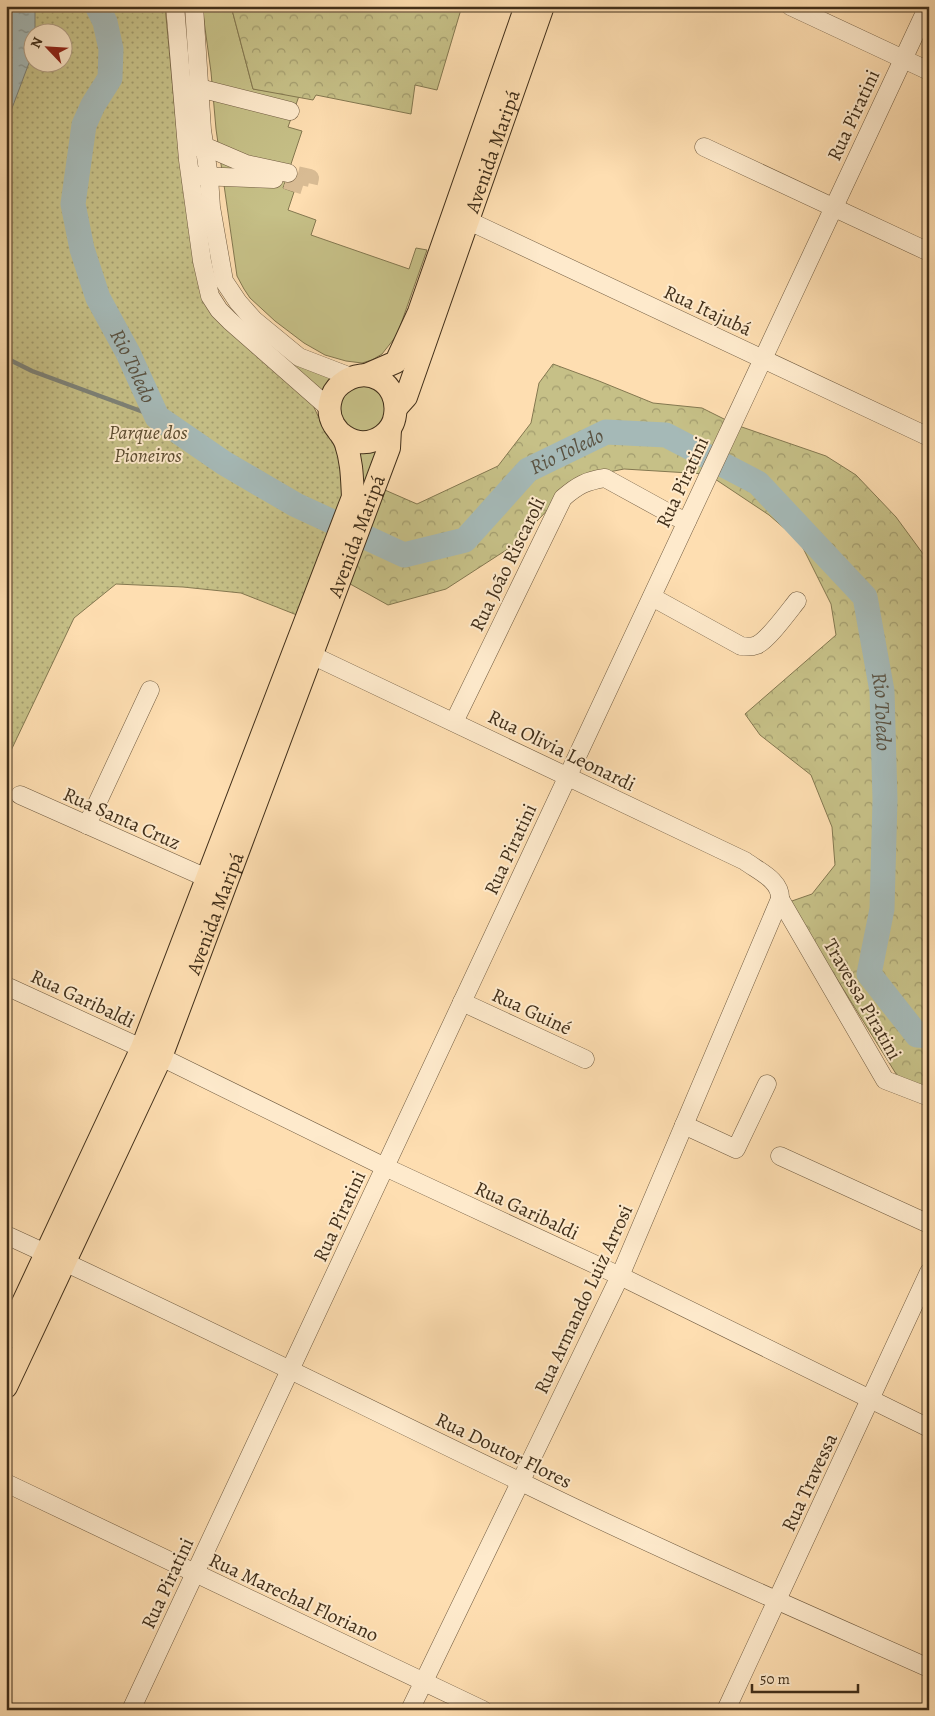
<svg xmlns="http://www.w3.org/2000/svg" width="935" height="1716" font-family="Alegreya,serif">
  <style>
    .grass { fill: #c6c087; stroke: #847850 }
    .forest { fill: url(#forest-crowns); stroke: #847850 }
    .park { fill: url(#park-dots); stroke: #847850; fill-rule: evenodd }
    .water { fill: url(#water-ripples); stroke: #7d8278 }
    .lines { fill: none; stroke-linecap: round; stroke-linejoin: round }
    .stream { stroke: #7d8278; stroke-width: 4.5 }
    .river { stroke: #a5b9b7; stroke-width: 25 }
    .minor-tunnel { stroke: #d8bb93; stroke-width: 18; stroke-dasharray: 18 9; stroke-linecap: butt }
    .minor-casing { stroke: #705b40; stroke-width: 19 }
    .major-casing { stroke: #412f1a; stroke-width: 24 }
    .minor { stroke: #feeacc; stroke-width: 18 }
    .major { stroke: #fedeb1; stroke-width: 22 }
    .labels { text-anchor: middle; stroke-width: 4; stroke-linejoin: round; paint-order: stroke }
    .street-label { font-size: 20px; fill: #412f1a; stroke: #feeacc }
    .park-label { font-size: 20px; font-style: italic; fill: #5c4c30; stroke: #feeacc }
    .water-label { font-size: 21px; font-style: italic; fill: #5a5241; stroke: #feeacc }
  </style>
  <defs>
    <pattern id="forest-crowns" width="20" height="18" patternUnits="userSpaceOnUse" patternTransform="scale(1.25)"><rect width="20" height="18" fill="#c6c087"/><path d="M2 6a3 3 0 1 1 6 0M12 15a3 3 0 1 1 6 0" fill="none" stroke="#a29c6e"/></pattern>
    <pattern id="park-dots" width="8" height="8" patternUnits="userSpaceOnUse" patternTransform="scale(1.25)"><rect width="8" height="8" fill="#c6c087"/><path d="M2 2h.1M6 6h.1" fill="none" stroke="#a29c6e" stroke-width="1.8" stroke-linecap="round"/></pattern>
    <pattern id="water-ripples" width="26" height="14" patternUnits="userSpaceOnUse" patternTransform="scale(1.25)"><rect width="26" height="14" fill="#a5b9b7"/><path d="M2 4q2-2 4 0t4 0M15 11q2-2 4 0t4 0" fill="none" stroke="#889794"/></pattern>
  </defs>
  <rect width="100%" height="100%" fill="#fedeb1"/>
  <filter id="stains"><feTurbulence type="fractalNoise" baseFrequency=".004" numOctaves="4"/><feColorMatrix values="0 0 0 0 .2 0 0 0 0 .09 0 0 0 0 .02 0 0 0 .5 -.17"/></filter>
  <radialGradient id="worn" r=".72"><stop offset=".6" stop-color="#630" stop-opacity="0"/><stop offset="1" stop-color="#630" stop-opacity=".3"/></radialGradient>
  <g class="grass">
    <polygon points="202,6 231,6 253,89 299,96 288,127 302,131 283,188 294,192 288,210 316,220 311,235 409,269 416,248 427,250 397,335 382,354 372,360 362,363 346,361 325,355 304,343 275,321 250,298 244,289 237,276 216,129 211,72"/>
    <polygon points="295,361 336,377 323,394 293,364"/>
    <path d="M350 385 374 386C376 390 382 395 384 399 390 415 376 434 359 433 354 433 348 429 344 427L338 397Z"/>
    <polygon points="381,441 364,500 359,464 360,445"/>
  </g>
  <g class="forest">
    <polygon points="231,6 462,6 437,90 415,85 411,114 316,95 313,100 253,89"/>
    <polygon points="553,364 599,381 653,403 702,408 730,422 706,474 624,469 604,473 562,495 514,545 446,589 388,605 343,580 378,487 417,504 498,466 531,423 539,383"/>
    <polygon points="736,425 826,456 856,475 896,517 929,562 929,1093 903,1085 789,902 812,894 835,865 832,827 811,775 760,735 745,714 836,635 831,604 800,542 769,515 712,477"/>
  </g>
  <path class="park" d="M6 6H165L178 143 201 292 312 403 318 416 332 439 353 497 307 619 241 593 183 587 116 584 74 618 6 761ZM32 32H62V62H32Z"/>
  <polygon class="water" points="6,6 35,6 35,32 32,32 32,55 6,124"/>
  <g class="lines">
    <polyline class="stream" points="6,358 32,371 157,417"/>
    <path class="river" id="s1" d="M97 6 105 22 111 49 110 78 93 105 84 125 73 204 82 249 98 298 128 353 157 417 224 463 296 505 404 555 465 540 528 470 606 432 666 435 758 483 865 597 882 691 885 800 882 909 869 974 917 1035 929 1036"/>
    <polyline class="minor-tunnel" points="286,180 308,187 310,178 288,173"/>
    <defs>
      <g id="minor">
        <polyline points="175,6 188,160 202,261 210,296 219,310 230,321 329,408"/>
        <polyline points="194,6 202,130 209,177 211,207 224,281 238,302 254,320 299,357 351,377"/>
        <polyline points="790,6 929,71"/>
        <polyline points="199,88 290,111"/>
        <polyline points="196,147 204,146 246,164 288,173"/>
        <polyline points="704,147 929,252"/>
        <polyline points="198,176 274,179"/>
        <polyline points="469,221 929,437"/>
        <path d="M652 597 741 646C747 647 752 647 757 645 768 640 789 611 797 601"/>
        <path d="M301 650 745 861C758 871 781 880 780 899L620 1276 410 1710"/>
        <path d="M454 722 563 498C578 485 586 481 605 478L676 517 687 521"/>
        <polyline points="20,795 218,883"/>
        <polyline points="87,825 150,690"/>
        <polyline points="780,899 885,1080 929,1097"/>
        <polyline points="6,986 161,1057 385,1167 620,1276 929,1428"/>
        <polyline points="462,1002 585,1059"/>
        <polyline points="684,1125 736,1149 767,1084"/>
        <polyline points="780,1156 929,1224"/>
        <path d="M6 1235C179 1314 348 1399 519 1481 654 1547 792 1607 929 1668"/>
        <polyline points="6,1483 483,1710"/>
        <polyline points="131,1710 928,6"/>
        <polyline points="726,1710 929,1272"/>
      </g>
      <g id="major">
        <polyline points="366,375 396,362 419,312 526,6"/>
        <path id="s2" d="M397 407 406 397 543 6"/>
        <path d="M6 1339 142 1048 353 497C352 479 352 462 346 444 344 437 338 431 334 425 326 412 329 393 341 384 367 363 400 383 395 415 393 432 376 444 359 442 351 441 345 437 339 432"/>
        <path id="s3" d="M6 1387 161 1057 389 448 390 429"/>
      </g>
    </defs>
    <use href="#minor" class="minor-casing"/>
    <use href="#major" class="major-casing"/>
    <use href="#minor" class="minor"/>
    <use href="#major" class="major"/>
  </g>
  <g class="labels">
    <g class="street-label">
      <text transform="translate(853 115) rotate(-65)" y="7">Rua Piratini</text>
      <text dy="7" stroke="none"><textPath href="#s2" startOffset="274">Avenida Maripá</textPath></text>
      <text transform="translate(708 310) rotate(25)" y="7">Rua Itajubá</text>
      <text transform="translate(682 482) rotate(-65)" y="7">Rua Piratini</text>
      <text dy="7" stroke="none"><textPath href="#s3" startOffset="921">Avenida Maripá</textPath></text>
      <text transform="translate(507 564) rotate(-64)" y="7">Rua João Riscaroli</text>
      <text transform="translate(562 750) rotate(26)" y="7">Rua Olivia Leonardi</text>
      <text transform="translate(122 818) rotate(24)" y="7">Rua Santa Cruz</text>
      <text transform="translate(510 849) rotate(-65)" y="7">Rua Piratini</text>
      <text dy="7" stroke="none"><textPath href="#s3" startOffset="518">Avenida Maripá</textPath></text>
      <text transform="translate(83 998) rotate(25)" y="7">Rua Garibaldi</text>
      <text transform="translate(863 999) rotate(60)" y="7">Travessa Piratini</text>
      <text transform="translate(532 1011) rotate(25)" y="7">Rua Guiné</text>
      <text transform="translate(527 1210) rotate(25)" y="7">Rua Garibaldi</text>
      <text transform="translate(339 1216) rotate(-65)" y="7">Rua Piratini</text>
      <text transform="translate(583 1299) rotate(-65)" y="7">Rua Armando Luiz Arrosi</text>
      <text transform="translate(504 1450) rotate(26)" y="7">Rua Doutor Flores</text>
      <text transform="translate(809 1482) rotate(-65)" y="7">Rua Travessa</text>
      <text transform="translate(167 1583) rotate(-65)" y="7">Rua Piratini</text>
      <text transform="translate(294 1597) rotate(25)" y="7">Rua Marechal Floriano</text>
    </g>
    <g class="park-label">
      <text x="148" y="439">Parque dos<tspan x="148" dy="23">Pioneiros</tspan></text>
    </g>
    <g class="water-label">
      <text dy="7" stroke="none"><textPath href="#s1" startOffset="382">Rio Toledo</textPath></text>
      <text dy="7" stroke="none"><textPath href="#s1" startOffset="922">Rio Toledo</textPath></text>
      <text dy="7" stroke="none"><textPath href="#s1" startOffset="1402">Rio Toledo</textPath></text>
    </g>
  </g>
  <rect width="935" height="1716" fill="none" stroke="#fedeb1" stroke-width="25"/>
  <rect x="8" y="8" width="920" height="1701" fill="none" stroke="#412f1a" stroke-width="2.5"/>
  <rect x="12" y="12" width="910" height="1691" fill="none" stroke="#412f1a"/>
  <g transform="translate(48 48) rotate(295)"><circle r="24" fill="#feeacc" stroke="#b29f85"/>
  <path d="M0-4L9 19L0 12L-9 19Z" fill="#8f2418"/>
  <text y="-8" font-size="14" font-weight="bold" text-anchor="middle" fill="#412f1a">N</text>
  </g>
  <path d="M752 1684v8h106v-8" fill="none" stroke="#412f1a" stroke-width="2.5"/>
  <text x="760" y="1684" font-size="15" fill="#412f1a" stroke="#feeacc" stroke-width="4" paint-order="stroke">50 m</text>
  <rect width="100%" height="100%" filter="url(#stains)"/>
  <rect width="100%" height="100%" fill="url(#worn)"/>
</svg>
